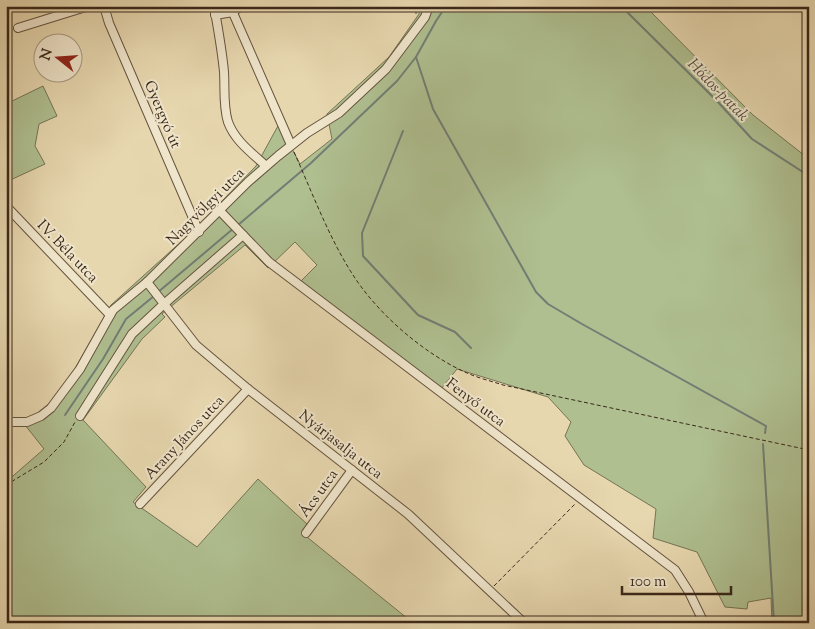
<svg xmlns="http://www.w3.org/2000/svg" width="815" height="629" font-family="'Sorts Mill Goudy',serif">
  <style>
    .green { fill: #afbf90; stroke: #757455 }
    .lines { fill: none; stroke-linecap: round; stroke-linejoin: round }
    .stream { stroke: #727e75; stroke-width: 2 }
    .minor-casing { stroke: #66543f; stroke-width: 10 }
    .path { stroke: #3b281a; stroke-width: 1; stroke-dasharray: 4 2.5; stroke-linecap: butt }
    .minor { stroke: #efe5cb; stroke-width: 8 }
    .labels { text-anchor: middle; stroke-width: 4; stroke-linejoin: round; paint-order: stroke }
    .street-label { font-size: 15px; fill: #3b281a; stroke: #efe5cb }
    .water-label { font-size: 16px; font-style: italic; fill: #524c40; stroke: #efe5cb }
  </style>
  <rect width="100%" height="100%" fill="#e7d7af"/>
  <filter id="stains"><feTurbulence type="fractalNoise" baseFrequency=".004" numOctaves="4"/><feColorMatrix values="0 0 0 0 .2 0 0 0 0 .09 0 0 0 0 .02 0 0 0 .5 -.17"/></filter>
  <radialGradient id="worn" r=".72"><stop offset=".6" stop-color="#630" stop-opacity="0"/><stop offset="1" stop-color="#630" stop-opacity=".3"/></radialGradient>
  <g class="green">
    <polygon points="419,6 645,6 753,115 809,159 809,623 772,623 771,598 748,602 747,609 725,607 697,552 653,538 656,509 584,465 565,436 571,422 548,397 457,369 437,394 296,286 317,265 295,242 268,268 245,245 162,314 165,317 142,339 83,420 146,487 133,502 197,547 258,479 307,524 302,533 413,623 6,623 6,482 44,449 21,420 38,413 48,405 73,372 111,305 193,231 256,166 279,124 300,164 332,139 327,114 389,57 419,14"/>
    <polygon points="43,86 57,116 39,124 35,146 45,164 6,182 6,104"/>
  </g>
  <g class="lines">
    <g class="stream">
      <polyline points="416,6 416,13"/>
      <polyline points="621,6 717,101 752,139 809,176"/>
      <polyline points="416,57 433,109 536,292 548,304 582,324 766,426 765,433"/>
      <polyline points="403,131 362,233 363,256 418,315 455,332 471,348"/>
      <polyline points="238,225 311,163 397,81 416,57 436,21 446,6"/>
      <polyline points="157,293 234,228"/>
      <polyline points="65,415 103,359 126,319 154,296"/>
      <polyline points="763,444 774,623"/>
    </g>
    <defs>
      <g id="minor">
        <polyline points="104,6 109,23 199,232"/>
        <path d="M214 6C218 28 222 50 224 72 225 88 223 106 228 122 235 141 252 153 266 166"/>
        <polyline points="230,6 291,145"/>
        <polyline points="215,15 233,12 241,6"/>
        <polyline points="18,28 89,6"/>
        <polyline points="6,206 110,315"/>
        <polyline points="220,211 269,262 675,570 689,592 704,623"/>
        <polyline points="147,282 196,345 248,389 408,514 524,623"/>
        <polyline points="80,416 132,334 164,304 243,235"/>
        <polyline points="6,422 27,422 41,416 51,408 80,369 113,310 147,282 248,182 278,156 307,133 339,113 386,69 425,17 429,6"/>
        <polyline points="140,504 248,389"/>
        <polyline points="306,533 352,470"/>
      </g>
    </defs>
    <use href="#minor" class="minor-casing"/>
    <g class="path">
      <path d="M294 152C312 192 329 238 353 275 378 314 424 354 467 373 478 378 491 381 503 385L809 450"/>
      <polyline points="6,485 44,462 64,442 75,422"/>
      <polyline points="494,586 576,503"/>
    </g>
    <use href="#minor" class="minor"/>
  </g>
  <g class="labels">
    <g class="street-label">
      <text transform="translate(163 114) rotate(67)" y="5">Gyergyó út</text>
      <text transform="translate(205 206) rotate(-45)" y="5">Nagyvölgyi utca</text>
      <text transform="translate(68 251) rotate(46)" y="5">IV. Béla utca</text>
      <text transform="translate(476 402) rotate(37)" y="5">Fenyő utca</text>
      <text transform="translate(184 437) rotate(-47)" y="5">Arany János utca</text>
      <text transform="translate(341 444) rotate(38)" y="5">Nyárjasalja utca</text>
      <text transform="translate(318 493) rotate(-54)" y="5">Ács utca</text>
    </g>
    <g class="water-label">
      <text transform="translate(719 89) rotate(46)" y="6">Hódos-patak</text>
    </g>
  </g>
  <rect width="815" height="629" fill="none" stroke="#e7d7af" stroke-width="25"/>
  <rect x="8" y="8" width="800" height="614" fill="none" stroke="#3b281a" stroke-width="2.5"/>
  <rect x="12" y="12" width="790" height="604" fill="none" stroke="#3b281a"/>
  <g transform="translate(58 58) rotate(287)"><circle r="24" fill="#efe5cb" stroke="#a79984"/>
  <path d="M0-4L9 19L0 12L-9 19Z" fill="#8f2418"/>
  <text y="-8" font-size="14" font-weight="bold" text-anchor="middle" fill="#3b281a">N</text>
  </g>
  <path d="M622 586v8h109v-8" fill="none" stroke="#3b281a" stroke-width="2.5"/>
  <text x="630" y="586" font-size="15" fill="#3b281a" stroke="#efe5cb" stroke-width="4" paint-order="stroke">100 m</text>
  <rect width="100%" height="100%" filter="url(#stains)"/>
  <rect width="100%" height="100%" fill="url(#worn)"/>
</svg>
